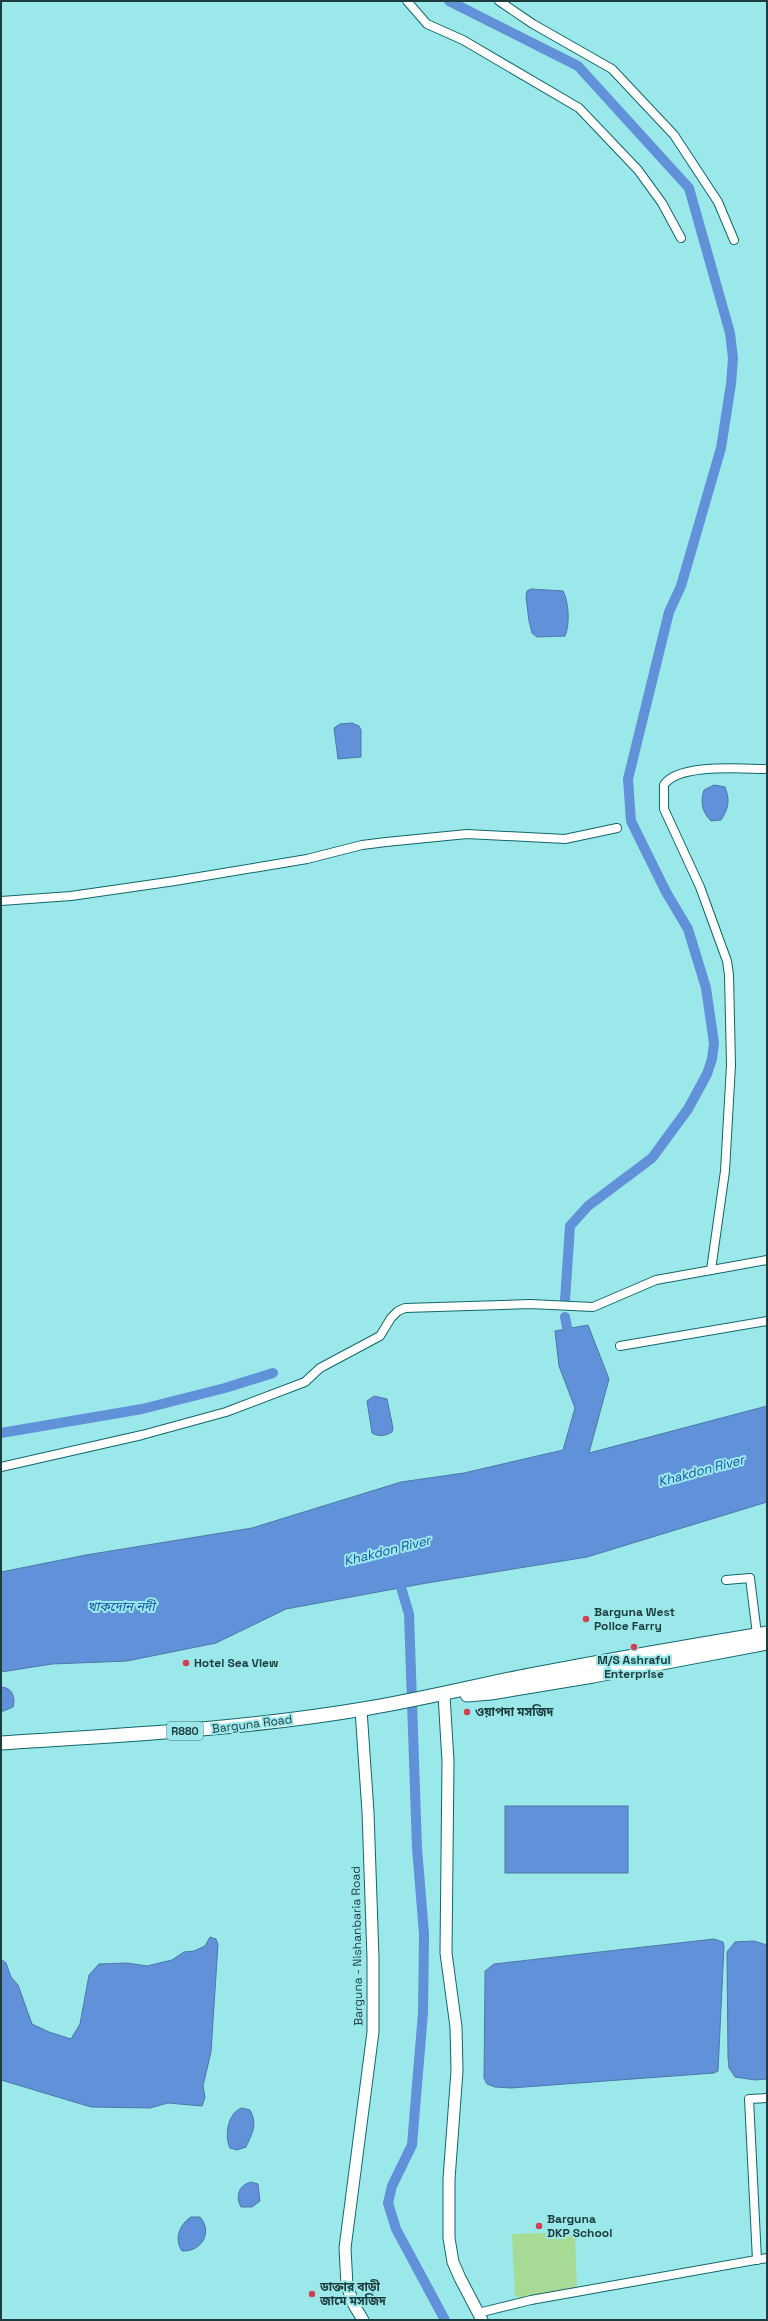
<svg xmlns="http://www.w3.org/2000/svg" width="768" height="2321" font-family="'Space Grotesk','Noto Sans Bengali',sans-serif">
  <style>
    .green { fill: #a7db95 }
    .water { fill: #6091d9; stroke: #4c78aa }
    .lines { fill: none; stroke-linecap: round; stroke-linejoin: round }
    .canal { stroke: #6091d9; stroke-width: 10 }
    .minor-casing { stroke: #10676a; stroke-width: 10 }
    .tertiary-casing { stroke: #10676a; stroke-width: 13 }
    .primary-casing { stroke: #10676a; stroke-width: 15 }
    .minor { stroke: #fff; stroke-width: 8 }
    .tertiary { stroke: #fff; stroke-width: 11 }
    .primary { stroke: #fff; stroke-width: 13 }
    .poi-dot { fill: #d04052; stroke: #9be8ea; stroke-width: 1.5 }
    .labels { text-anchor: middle; stroke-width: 4; stroke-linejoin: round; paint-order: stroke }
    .shield { fill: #9be8ea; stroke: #427071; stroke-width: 1 }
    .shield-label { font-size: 11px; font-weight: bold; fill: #1c3c3d }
    .poi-label { font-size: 12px; font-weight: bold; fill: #1c3c3d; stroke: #9be8ea; text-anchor: start }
    .street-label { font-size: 12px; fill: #1c3c3d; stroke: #9be8ea }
    .water-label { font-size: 13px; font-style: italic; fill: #1553a8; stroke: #9be8ea }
  </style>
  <rect width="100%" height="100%" fill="#9be8ea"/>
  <polygon class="green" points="572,2232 575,2235 577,2287 521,2298 515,2296 512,2234"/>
  <g class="water">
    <path d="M531 589 563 591C569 602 570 625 565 636L537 637 532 633 529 621 526 597 527 591Z"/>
    <polygon points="352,723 359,726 361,730 361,757 338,759 334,728 340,724"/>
    <path d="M714 785 725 787C730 800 729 808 721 820L711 821C702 812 700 802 704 790Z"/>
    <polygon points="588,1325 609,1379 589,1453 767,1406 767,1502 587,1557 421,1584 286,1609 216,1643 127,1661 52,1664 1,1672 1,1572 86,1555 252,1528 401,1482 464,1473 563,1450 575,1408 559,1366 555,1331"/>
    <path d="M374 1396 387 1399 393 1428 392 1432C385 1436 379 1437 372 1433L367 1401Z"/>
    <path d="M1 1687C12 1687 16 1698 13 1707L1 1712Z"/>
    <rect x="505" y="1806" width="123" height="67"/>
    <polygon points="210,1937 216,1939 218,1944 211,2052 203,2086 205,2097 202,2106 168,2103 150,2108 91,2107 1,2080 1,1959 6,1963 11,1977 18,1985 32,2024 49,2032 71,2039 80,2024 89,1975 99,1964 127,1963 147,1966 172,1960 184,1952 194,1951 205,1946"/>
    <polygon points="714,1939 723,1942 724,1946 718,2071 714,2073 511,2088 495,2087 487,2084 484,2078 485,1980 485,1971 494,1964"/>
    <polygon points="754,1941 767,1945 767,2079 755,2080 735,2077 729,2068 728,2057 727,1952 735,1942"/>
    <path d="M242 2108 250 2110C258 2124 252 2134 246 2147L237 2150 230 2148C224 2136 228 2112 242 2108Z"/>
    <path d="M251 2182 258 2184 260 2201 252 2207H241C235 2196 239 2185 251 2182Z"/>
    <path d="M191 2217H200C213 2232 202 2252 182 2251 174 2239 179 2225 191 2217Z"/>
  </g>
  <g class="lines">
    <g class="canal">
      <polyline points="449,1 578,66 689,188 730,333 733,358 731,384 721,448 681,586 669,612 628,779 631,821 666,892 688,929 706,988 714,1043 712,1059 707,1074 688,1109 652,1158 588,1206 570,1226 565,1300"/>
      <polyline points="565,1317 570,1342"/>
      <polyline points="1,1433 142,1409 225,1388 273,1373"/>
      <polyline points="397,1574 409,1614 417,1848 424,1934 423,2013 412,2145 392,2186 388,2203 396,2229 445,2320"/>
    </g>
    <defs>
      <g id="minor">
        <polyline points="407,1 427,24 463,40 579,108 638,170 662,203 681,238"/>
        <polyline points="499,1 533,24 612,69 674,135 718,202 734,240"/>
        <polyline points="1,901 71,896 175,881 307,859 362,845 386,842 467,834 565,839 617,828"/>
        <path d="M711 1270 725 1171 731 1065 729 975 727 961 700 887 664 809V785C678 763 742 769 767 769"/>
        <polyline points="620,1346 767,1321"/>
        <polyline points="1,1467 142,1435 226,1412 305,1382 320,1368 380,1336 391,1318 398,1311 405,1308 530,1304 593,1307 656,1280 767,1260"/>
        <polyline points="726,1580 750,1578 757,1634"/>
        <polyline points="757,2260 749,2099 767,2098"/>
        <polyline points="478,2313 531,2300 767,2258"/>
      </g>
      <g id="tertiary">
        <polyline points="444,1695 448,1761 446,1953 456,2027 457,2071 449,2179 449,2238 453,2262 460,2278 482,2320"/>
        <polyline points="361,1710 368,1812 373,1958 373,2032 345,2248 347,2286 354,2305 363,2320"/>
      </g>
      <g id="primary">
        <polyline points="467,1695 491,1693 593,1676 767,1643"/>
        <path d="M1 1743C124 1735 247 1729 369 1708 423 1699 475 1686 529 1675 608 1660 688 1646 767 1633"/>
      </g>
    </defs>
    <use href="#minor" class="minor-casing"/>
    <use href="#tertiary" class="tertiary-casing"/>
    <use href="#primary" class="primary-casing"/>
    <use href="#minor" class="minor"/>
    <use href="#tertiary" class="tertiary"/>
    <use href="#primary" class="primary"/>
  </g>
  <g class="poi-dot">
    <circle cx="586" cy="1619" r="4"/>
    <circle cx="634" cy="1647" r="4"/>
    <circle cx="186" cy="1663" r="4"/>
    <circle cx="467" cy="1712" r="4"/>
    <circle cx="539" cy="2226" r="4"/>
    <circle cx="312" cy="2294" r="4"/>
  </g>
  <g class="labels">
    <rect class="shield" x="167" y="1722" width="36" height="18" rx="3"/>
    <g class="shield-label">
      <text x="185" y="1735">R880</text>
    </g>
    <g class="poi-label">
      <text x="594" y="1616">Barguna West<tspan x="594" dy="14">Police Farry</tspan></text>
      <text x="634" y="1664" text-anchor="middle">M/S Ashraful<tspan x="634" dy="14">Enterprise</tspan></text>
      <text x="194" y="1667">Hotel Sea View</text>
      <text x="475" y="1716">ওয়াপদা মসজিদ</text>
      <text x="547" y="2223">Barguna<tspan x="547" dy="14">DKP School</tspan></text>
      <text x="320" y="2291">ডাক্তার বাড়ী<tspan x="320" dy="14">জামে মসজিদ</tspan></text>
    </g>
    <g class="street-label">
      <text transform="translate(252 1724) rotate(-7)" y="4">Barguna Road</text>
      <text transform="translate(357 1946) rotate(-91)" y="4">Barguna - Nishanbaria Road</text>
    </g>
    <g class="water-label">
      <text transform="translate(701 1470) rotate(-15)" y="5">Khakdon River</text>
      <text transform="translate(387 1550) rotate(-14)" y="5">Khakdon River</text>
      <text x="121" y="1611">খাকদোন নদী</text>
    </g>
  </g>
  <rect width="768" height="2321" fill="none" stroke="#1c3c3d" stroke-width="4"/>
</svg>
